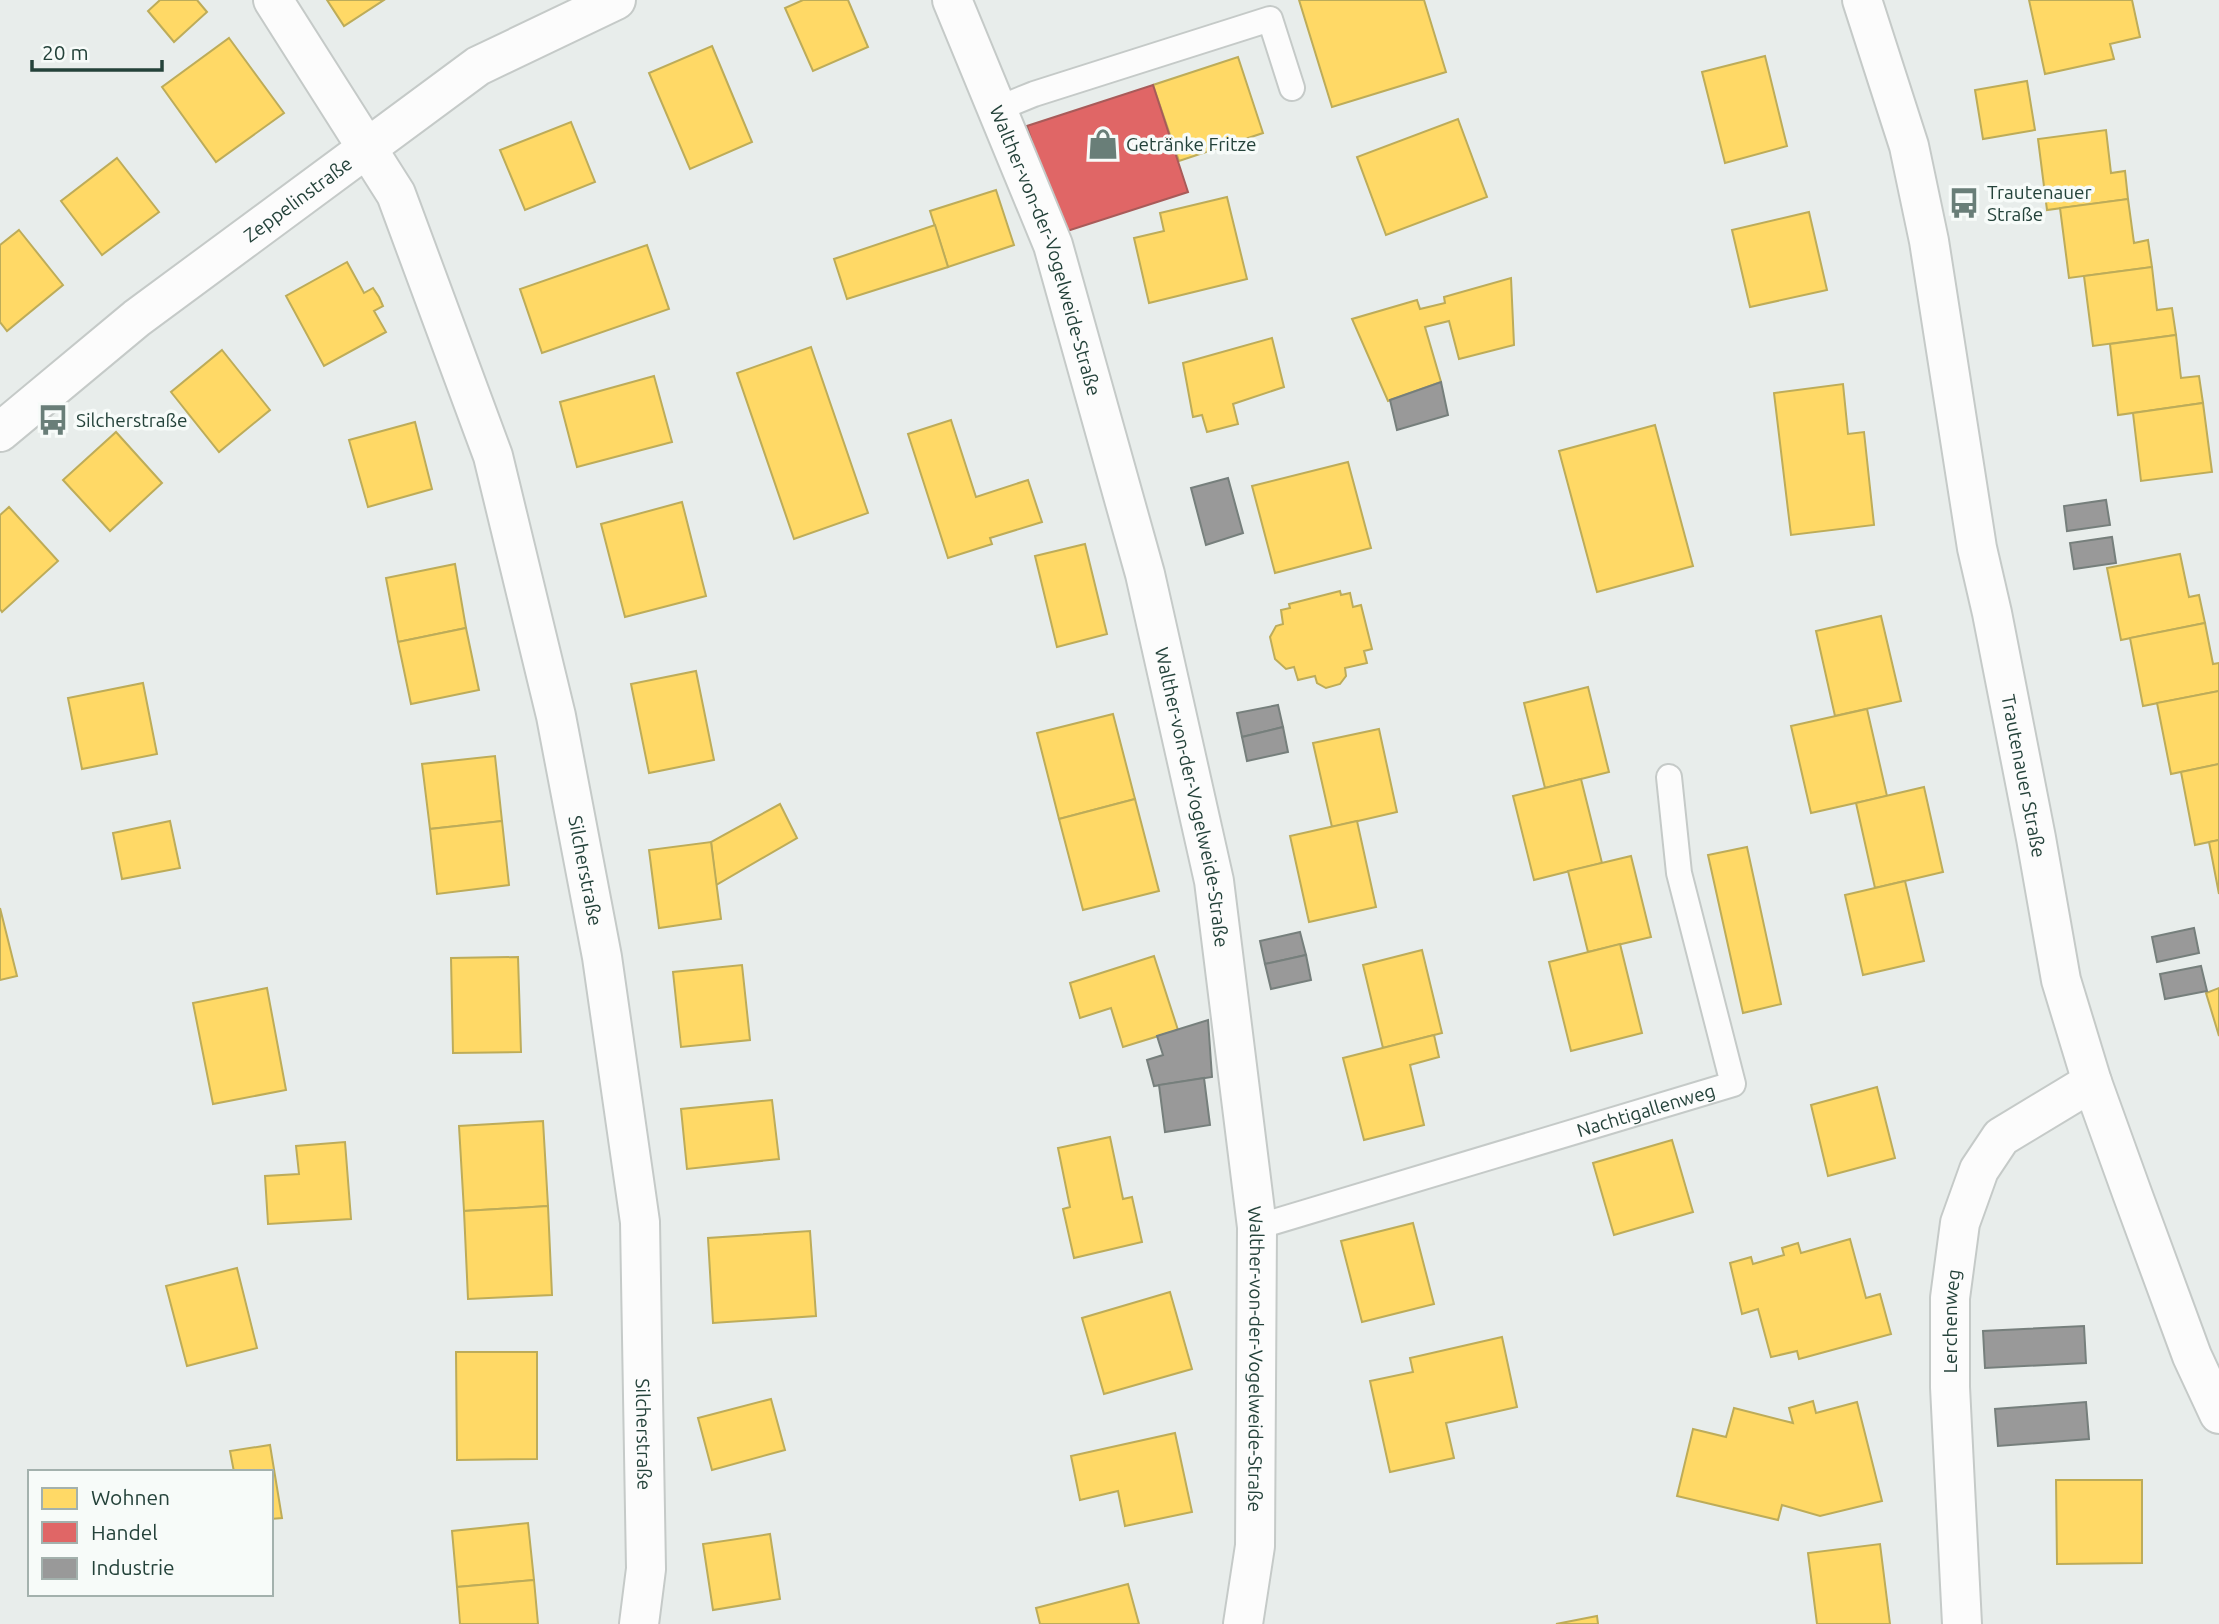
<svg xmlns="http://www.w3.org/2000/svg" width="2219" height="1624" font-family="Ubuntu,sans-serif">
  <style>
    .homes { fill: #ffd966; stroke: #bdac59; stroke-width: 2 }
    .shops { fill: #e06666; stroke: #a85b59; stroke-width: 2 }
    .industry { fill: #999; stroke: #767f7c; stroke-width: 2 }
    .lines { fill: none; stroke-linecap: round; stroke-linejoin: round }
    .service-casing { stroke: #c5cac8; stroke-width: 28 }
    .minor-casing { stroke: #c5cac8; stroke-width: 42 }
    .tertiary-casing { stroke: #c5cac8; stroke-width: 42 }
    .service { stroke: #fcfcfc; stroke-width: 24 }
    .minor { stroke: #fcfcfc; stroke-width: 38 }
    .tertiary { stroke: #fcfcfc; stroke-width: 38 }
    .labels { text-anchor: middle; stroke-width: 7; stroke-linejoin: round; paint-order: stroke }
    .poi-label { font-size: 19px; fill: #24423a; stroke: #f7fbf9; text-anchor: start }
    .street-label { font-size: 19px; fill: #24423a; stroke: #f7fbf9 }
  </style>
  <rect width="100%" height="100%" fill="#e8edeb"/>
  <g class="homes">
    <polygon points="160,0 197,0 207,12 174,42 148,11"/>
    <polygon points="327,0 384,0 344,26"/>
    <polygon points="803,0 848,0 868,47 813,71 785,8"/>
    <polygon points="1299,0 1424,0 1446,72 1332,107"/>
    <polygon points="2029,0 2132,0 2140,37 2110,44 2114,59 2045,74"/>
    <polygon points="229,38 284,113 216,162 162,87"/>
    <polygon points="712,46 752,142 690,169 649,73"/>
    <polygon points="1765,56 1787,146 1725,163 1702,72"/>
    <polygon points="1238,57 1263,133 1179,161 1153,85"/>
    <polygon points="2027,81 2035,130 1983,139 1975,90"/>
    <polygon points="1458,119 1487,197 1386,235 1357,157"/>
    <polygon points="571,122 595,182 525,210 500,150"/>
    <polygon points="2106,130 2111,173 2125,171 2128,199 2047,210 2038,139"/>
    <polygon points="117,158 159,212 102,255 61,201"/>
    <polygon points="996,190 1014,245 948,267 930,211"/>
    <polygon points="1227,197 1247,279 1149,303 1134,238 1164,231 1160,213"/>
    <polygon points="2128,199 2134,243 2148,240 2152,267 2069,278 2060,208"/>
    <polygon points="1809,212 1827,290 1750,307 1732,230"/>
    <polygon points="935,225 948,267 847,299 834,259"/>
    <polygon points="19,230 63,285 7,331 0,322 0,245"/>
    <polygon points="647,245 669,309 542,353 520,289"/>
    <polygon points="347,262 364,293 373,288 379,297 383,306 374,311 386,332 324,366 286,296"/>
    <polygon points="2152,267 2157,310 2172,308 2176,335 2093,346 2084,276"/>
    <polygon points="1511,278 1514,345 1459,359 1449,321 1425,327 1441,382 1388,401 1352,319 1417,300 1420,309 1445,303 1444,297"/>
    <polygon points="2176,335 2181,378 2199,376 2203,403 2118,415 2110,344"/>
    <polygon points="1272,338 1284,387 1233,404 1238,424 1207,432 1202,415 1193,417 1183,363"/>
    <polygon points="811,347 868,513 794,539 737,373"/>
    <polygon points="222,350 270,410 219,452 171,392"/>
    <polygon points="654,376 672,442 577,467 560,402"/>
    <polygon points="1843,384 1848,434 1864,432 1874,525 1791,535 1774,393"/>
    <polygon points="2203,403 2212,472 2141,481 2133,413"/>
    <polygon points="951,420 976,497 1028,480 1042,522 990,538 992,544 948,558 908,434"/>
    <polygon points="415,422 432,489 368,507 349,440"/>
    <polygon points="1655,425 1693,566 1597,592 1559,451"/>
    <polygon points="116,432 162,483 110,531 63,480"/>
    <polygon points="1348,462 1371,548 1275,573 1252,486"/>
    <polygon points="682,502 706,596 625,617 601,524"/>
    <polygon points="9,507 58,561 2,612 0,609 0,515"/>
    <polygon points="1085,544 1107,634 1057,647 1035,556"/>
    <polygon points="2180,554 2189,597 2199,595 2205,623 2121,640 2107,568"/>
    <polygon points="455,564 466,628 398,642 386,578"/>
    <polygon points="1340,591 1341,595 1350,593 1353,607 1361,605 1372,649 1364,651 1367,663 1345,668 1346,676 1340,684 1326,688 1317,683 1315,676 1298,680 1294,667 1286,669 1275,659 1270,637 1276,626 1283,624 1281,610 1290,608 1289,604"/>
    <polygon points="1881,616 1901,701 1835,716 1816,631"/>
    <polygon points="2205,623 2213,664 2219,663 2219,691 2143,706 2130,638"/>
    <polygon points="466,628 479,690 411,704 398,642"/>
    <polygon points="696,671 714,760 649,773 631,684"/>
    <polygon points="143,683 157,754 82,769 68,698"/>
    <polygon points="1588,687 1609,772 1545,788 1524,703"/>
    <polygon points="2219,691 2219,764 2171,774 2157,703"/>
    <polygon points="1867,709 1887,796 1811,813 1791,726"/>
    <polygon points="1113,714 1135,799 1059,819 1037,733"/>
    <polygon points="1379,729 1397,812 1332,827 1313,743"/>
    <polygon points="495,756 502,821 430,829 422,764"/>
    <polygon points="2219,764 2219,840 2195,845 2181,772"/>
    <polygon points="1581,779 1602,863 1534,880 1513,796"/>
    <polygon points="1924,787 1943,872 1875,888 1856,803"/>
    <polygon points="1135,799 1159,891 1083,910 1059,819"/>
    <polygon points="780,804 797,838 716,885 711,842"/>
    <polygon points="170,821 180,868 122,879 113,833"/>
    <polygon points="502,821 509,885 437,894 430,829"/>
    <polygon points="1357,821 1376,907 1309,922 1290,836"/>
    <polygon points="2219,840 2219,894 2209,842"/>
    <polygon points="711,842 721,919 659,928 649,850"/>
    <polygon points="1747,847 1781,1004 1743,1013 1708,855"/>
    <polygon points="1631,856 1651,937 1588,952 1568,871"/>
    <polygon points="1905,881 1924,961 1863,975 1845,895"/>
    <polygon points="0,908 17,976 0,980"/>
    <polygon points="1620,944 1642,1033 1571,1051 1549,962"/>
    <polygon points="1422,950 1442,1033 1383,1048 1363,965"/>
    <polygon points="1154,956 1178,1030 1123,1047 1111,1008 1080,1018 1070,983"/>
    <polygon points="518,957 521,1052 453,1053 451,958"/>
    <polygon points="742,965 750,1040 681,1047 673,972"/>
    <polygon points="267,988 286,1090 213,1104 193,1003"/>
    <polygon points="2219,988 2219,1036 2206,993"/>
    <polygon points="1434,1035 1439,1057 1410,1065 1424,1125 1364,1140 1343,1058"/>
    <polygon points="1877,1087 1895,1158 1828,1176 1811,1105"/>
    <polygon points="772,1100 779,1159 687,1169 681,1109"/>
    <polygon points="543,1121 548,1206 464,1211 459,1126"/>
    <polygon points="1110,1137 1123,1199 1132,1197 1142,1242 1074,1258 1063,1209 1070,1207 1058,1148"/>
    <polygon points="1672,1140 1693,1212 1614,1235 1593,1163"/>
    <polygon points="345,1142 351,1219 268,1224 265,1176 299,1174 296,1146"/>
    <polygon points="548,1206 552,1295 468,1299 464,1211"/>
    <polygon points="1413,1223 1434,1304 1362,1322 1341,1241"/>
    <polygon points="810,1231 816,1316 713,1323 708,1238"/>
    <polygon points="1850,1239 1866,1298 1880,1294 1891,1334 1799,1359 1797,1351 1771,1357 1758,1309 1742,1314 1730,1263 1751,1257 1753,1264 1784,1255 1782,1248 1798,1243 1801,1253"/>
    <polygon points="237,1268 257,1348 187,1366 166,1286"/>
    <polygon points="1170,1292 1192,1369 1104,1394 1082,1318"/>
    <polygon points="1502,1337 1517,1407 1446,1423 1454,1458 1390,1472 1370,1381 1413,1372 1410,1358"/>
    <polygon points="456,1352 537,1352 537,1459 457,1460"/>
    <polygon points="771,1399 785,1450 712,1470 698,1418"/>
    <polygon points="1813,1401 1816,1413 1857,1402 1882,1501 1820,1516 1782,1505 1778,1520 1677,1496 1693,1429 1726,1437 1734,1408 1793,1423 1789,1408"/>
    <polygon points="1175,1433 1192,1512 1125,1526 1118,1491 1080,1500 1071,1456"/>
    <polygon points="270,1445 282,1518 271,1519 271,1472 234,1472 230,1451"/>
    <polygon points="2056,1480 2142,1480 2142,1563 2057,1564"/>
    <polygon points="528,1523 534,1580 457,1587 452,1531"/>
    <polygon points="770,1534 780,1599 713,1610 703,1544"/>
    <polygon points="1880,1544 1890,1624 1817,1624 1808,1553"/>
    <polygon points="534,1580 538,1624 460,1624 457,1587"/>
    <polygon points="1128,1584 1139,1624 1040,1624 1036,1608"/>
    <polygon points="1597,1616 1598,1624 1556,1624"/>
  </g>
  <polygon class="shops" points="1153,85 1188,192 1061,233 1027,126"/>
  <g class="industry">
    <polygon points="1441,382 1448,415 1397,430 1390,400"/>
    <polygon points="1228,478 1243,533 1206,545 1191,488"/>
    <polygon points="2106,500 2110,525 2067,531 2064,506"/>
    <polygon points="2112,537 2116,563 2074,569 2070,543"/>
    <polygon points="1278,705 1283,727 1242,737 1237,713"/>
    <polygon points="1283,727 1288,752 1247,761 1242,737"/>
    <polygon points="2194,928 2199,953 2157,962 2152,937"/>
    <polygon points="1300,932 1306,955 1265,964 1260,941"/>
    <polygon points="1306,955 1311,980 1271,989 1265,964"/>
    <polygon points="2201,966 2207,991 2165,999 2160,974"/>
    <polygon points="1208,1020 1212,1077 1154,1086 1147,1060 1163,1055 1157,1036"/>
    <polygon points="1204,1078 1210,1125 1165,1132 1159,1085"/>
    <polygon points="2084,1326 2086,1363 1985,1368 1983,1331"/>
    <polygon points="2086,1402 2089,1439 1998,1446 1995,1409"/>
  </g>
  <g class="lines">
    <defs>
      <g id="service">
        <polyline points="997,109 1034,94 1270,19 1292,88"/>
        <path id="s1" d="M1257 1227 1733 1084 1679 873 1669 777"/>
      </g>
      <g id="minor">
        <path id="s2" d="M273 0 396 194 493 456 556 716 602 957 640 1222 646 1569 639 1624"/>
        <path id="s3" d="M952 0 1053 245 1145 574 1214 881 1257 1227 1255 1546 1243 1624"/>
        <path id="s4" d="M1962 1624 1950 1387V1298L1960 1223 1979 1170 2001 1137 2092 1082"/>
      </g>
      <g id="tertiary">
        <path id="s5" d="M1862 0 1909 146 1929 241 1977 548 1992 613 2036 838 2061 980 2092 1082 2132 1193 2192 1356 2219 1414"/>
        <path id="s6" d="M0 432 137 318 478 66 616 0"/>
      </g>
    </defs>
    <use href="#service" class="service-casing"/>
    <use href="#minor" class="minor-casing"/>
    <use href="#tertiary" class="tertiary-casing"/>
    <use href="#service" class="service"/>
    <use href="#minor" class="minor"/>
    <use href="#tertiary" class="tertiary"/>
  </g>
  <defs>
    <symbol id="shop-bare" viewBox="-9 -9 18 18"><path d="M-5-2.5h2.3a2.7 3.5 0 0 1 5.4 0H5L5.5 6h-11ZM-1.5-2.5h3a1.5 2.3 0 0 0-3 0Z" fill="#697e78" stroke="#f7fbf9" stroke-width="2.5" paint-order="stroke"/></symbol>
    <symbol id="bus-bare" viewBox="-9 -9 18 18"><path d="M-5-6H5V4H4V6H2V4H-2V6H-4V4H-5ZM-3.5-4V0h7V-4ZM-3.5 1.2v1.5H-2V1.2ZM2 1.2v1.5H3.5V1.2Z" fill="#697e78" stroke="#f7fbf9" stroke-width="2.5" paint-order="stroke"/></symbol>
  </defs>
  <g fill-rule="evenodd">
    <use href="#shop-bare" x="1081" y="122" width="44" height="44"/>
    <use href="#bus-bare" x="1942" y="181" width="44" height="44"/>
    <use href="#bus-bare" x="31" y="398" width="44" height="44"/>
  </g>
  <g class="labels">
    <g class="poi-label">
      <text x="1126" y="151">Getränke Fritze</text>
      <text x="1987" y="199">Trautenauer<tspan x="1987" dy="22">Straße</tspan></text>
      <text x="76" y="427">Silcherstraße</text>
    </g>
    <g class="street-label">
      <text dy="7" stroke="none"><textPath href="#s6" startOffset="378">Zeppelinstraße</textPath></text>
      <text dy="7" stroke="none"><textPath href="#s3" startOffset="268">Walther-von-der-Vogelweide-Straße</textPath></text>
      <text dy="7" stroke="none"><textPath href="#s5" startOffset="794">Trautenauer Straße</textPath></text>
      <text dy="7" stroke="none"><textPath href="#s3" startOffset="835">Walther-von-der-Vogelweide-Straße</textPath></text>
      <text dy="7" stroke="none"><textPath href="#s2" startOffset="934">Silcherstraße</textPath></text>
      <text dy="7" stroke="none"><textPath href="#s1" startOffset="406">Nachtigallenweg</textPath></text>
      <text dy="7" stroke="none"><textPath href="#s4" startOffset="303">Lerchenweg</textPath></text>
      <text dy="7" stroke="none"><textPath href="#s3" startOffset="1402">Walther-von-der-Vogelweide-Straße</textPath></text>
      <text dy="7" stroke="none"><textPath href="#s2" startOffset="1502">Silcherstraße</textPath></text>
    </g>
  </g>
  <rect x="28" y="1470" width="245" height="126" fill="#f7fbf9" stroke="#a3b1ad" stroke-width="2"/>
  <rect x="42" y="1488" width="35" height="21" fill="#ffd966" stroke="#a3b1ad" stroke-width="2"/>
  <text x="91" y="1505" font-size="21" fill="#24423a">Wohnen</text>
  <rect x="42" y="1522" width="35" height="21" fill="#e06666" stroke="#a3b1ad" stroke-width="2"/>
  <text x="91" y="1540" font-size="21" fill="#24423a">Handel</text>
  <rect x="42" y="1558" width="35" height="21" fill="#999999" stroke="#a3b1ad" stroke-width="2"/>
  <text x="91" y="1575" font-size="21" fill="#24423a">Industrie</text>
  <path d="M32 60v10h130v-10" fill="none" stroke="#24423a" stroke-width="3.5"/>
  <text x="42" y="60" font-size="21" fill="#24423a" stroke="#f7fbf9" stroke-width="5" paint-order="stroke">20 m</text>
</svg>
